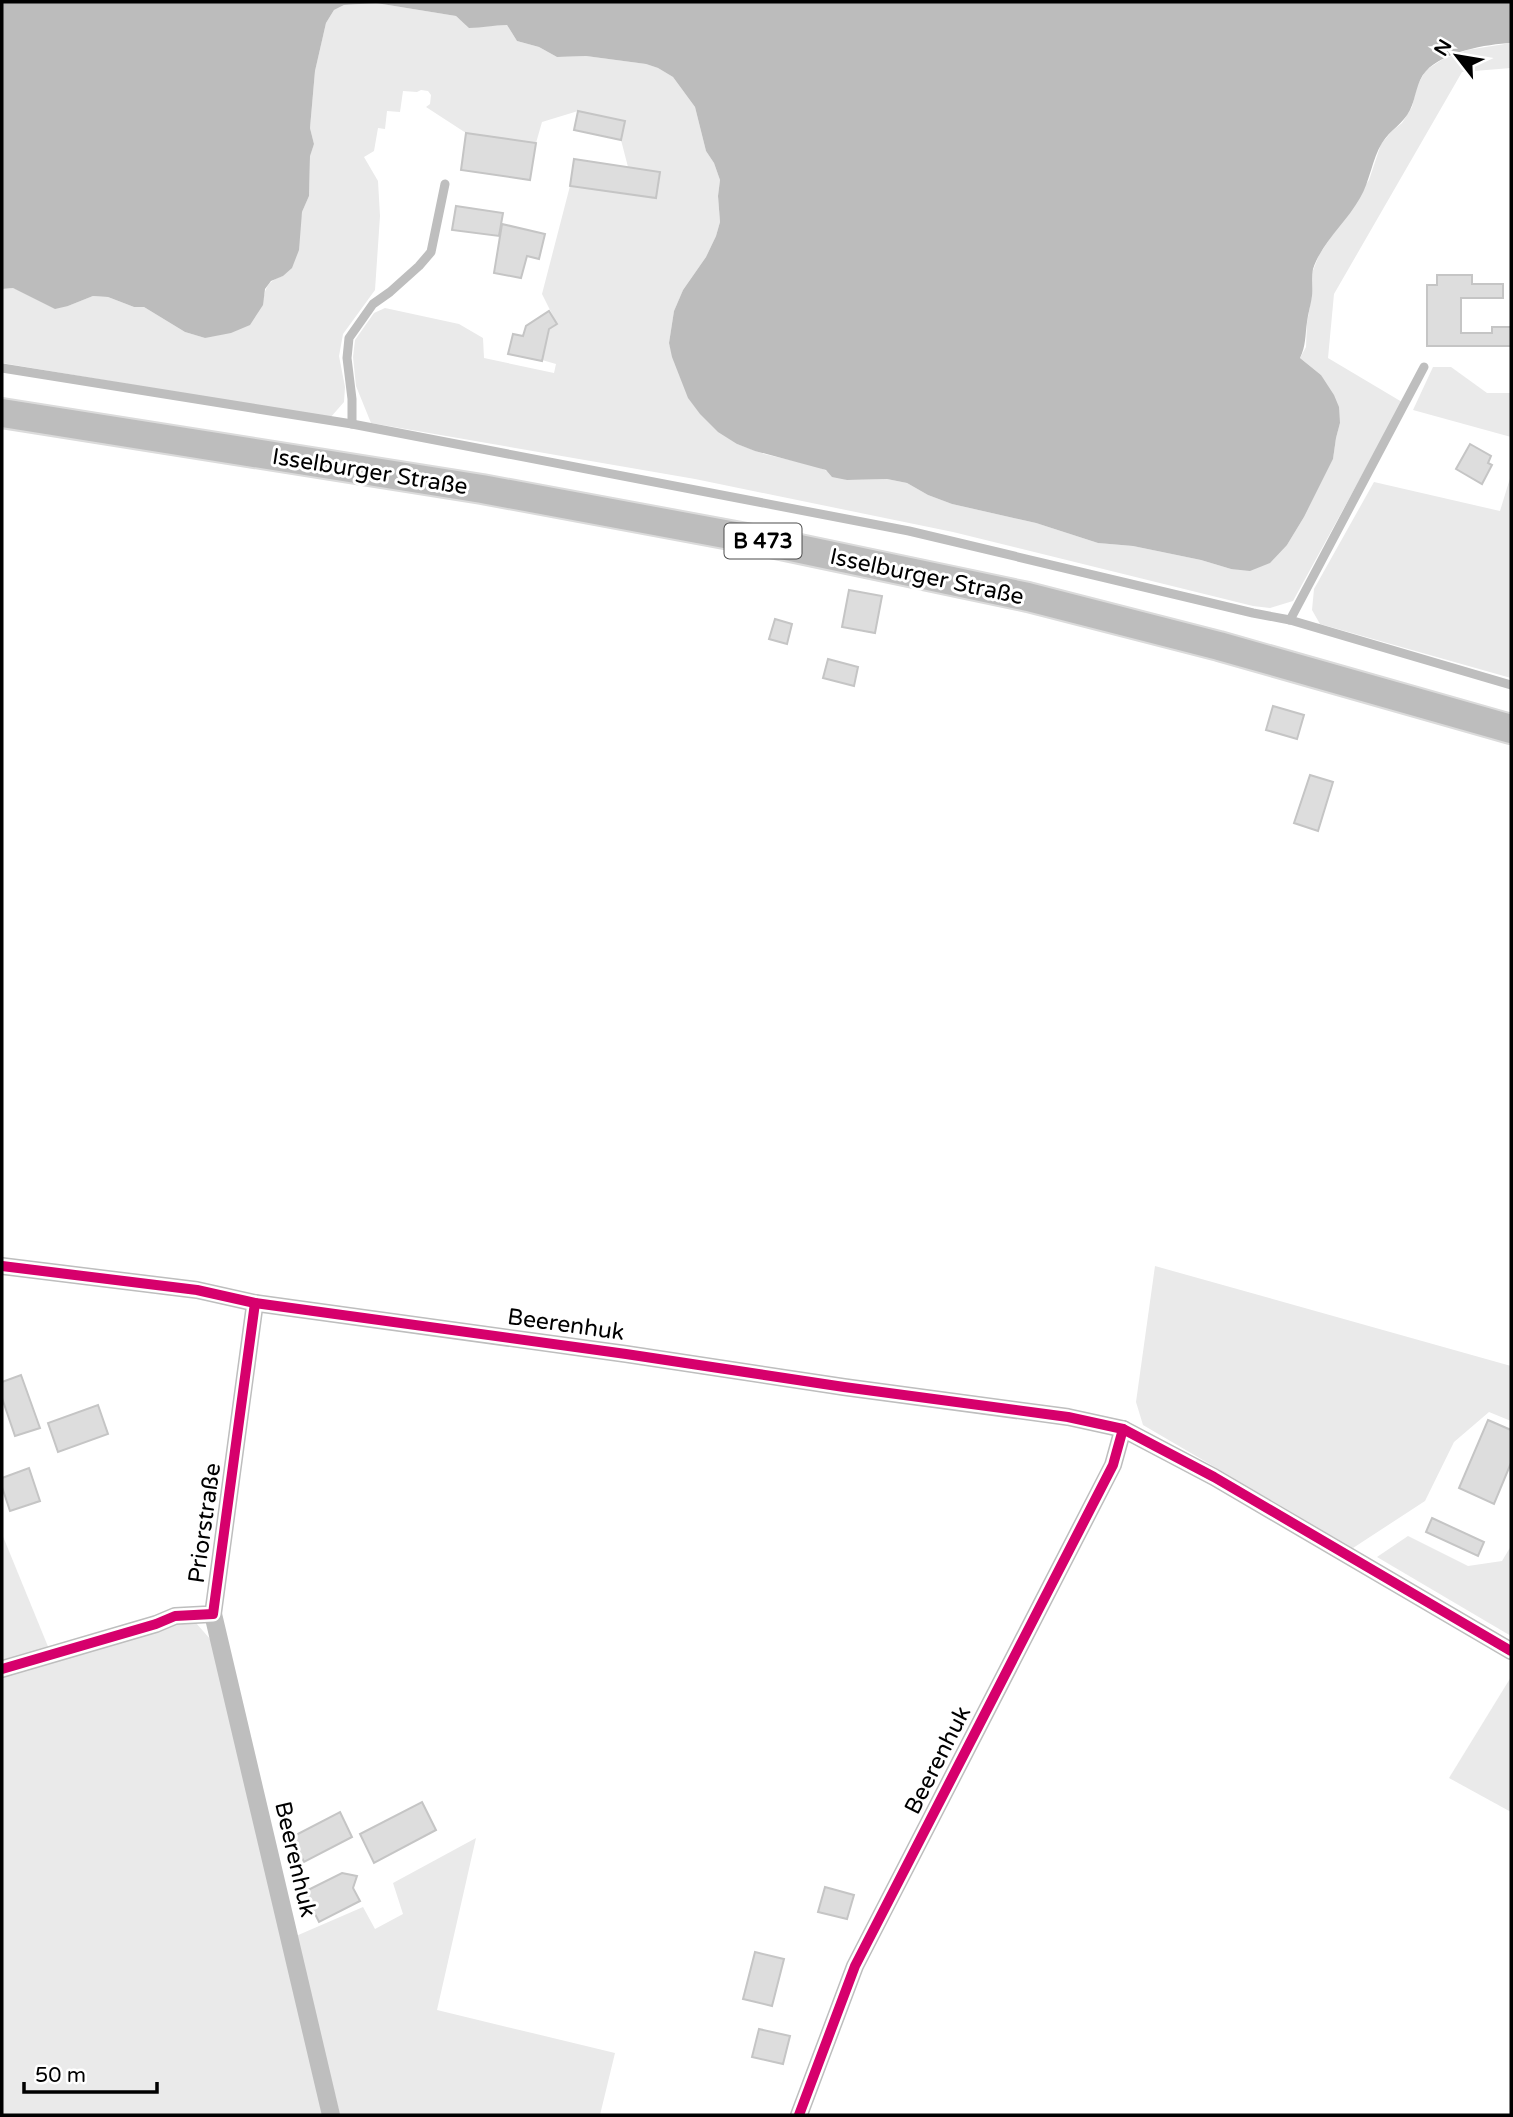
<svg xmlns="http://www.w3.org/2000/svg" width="1513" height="2117" font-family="'Varela Round',sans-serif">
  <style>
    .green { fill: #eaeaea }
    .water { fill: #bcbcbc }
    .building { fill: #ddd; stroke: #c5c5c5; stroke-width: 2 }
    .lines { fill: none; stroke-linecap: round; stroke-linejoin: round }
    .primary-casing { stroke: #dbdbdb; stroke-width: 32 }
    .service { stroke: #bebebe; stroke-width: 9 }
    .minor { stroke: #bebebe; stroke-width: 18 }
    .primary { stroke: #bdbdbd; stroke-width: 28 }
    .cycleway-casing { stroke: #fff; stroke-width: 15 }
    .cycleway { stroke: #d6006c; stroke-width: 10 }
    .labels { text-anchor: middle; stroke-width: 6; stroke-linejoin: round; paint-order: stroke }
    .shield { fill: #fff; stroke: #4c4c4c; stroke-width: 2 }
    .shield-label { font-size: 21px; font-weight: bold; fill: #000 }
    .street-label { font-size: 23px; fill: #000; stroke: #fff }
  </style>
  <rect width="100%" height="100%" fill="#fff"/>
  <g class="green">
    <path d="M376 3 456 16C470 31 490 25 507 25L517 41 539 47 557 57 586 56 646 64 658 68 673 77 695 107 706 151 714 163 720 180 718 196 720 222 716 236 706 257 683 290 674 311 669 343 675 364 737 444 764 454 816 466 847 480 887 479 907 483 928 495 952 504 1036 523 1098 543 1133 546 1201 560 1231 569 1287 545 1304 517 1333 459 1336 438 1340 423 1321 375 1300 358 1306 347 1307 323 1312 294V273L1319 255 1369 180 1381 144 1392 131 1402 123 1412 107 1417 86 1426 70 1443 59 1467 50 1511 43V68L1462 72 1334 294 1328 358 1402 402 1293 601 1270 608 1253 606 953 532 695 479 371 423 356 386 353 357 355 340 374 313 385 308 459 324 483 338 484 358 554 373 556 364 542 360 546 342 543 341 546 331 557 324 542 294 570 186 656 198 660 172 628 167 621 140 625 122 578 111 542 122 536 143 466 133 426 107 430 104 431 95 428 91 421 90 417 92 403 91 400 112 387 111 385 129 378 128 374 151 364 157 378 181 380 216 375 290 343 334 339 356 345 387 344 402 330 418 2 363V289L13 288 68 306 93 296 108 297 134 307H144L185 332 205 338 262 305C266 287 266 282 283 276L299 227 302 212 309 196 310 155 314 144 310 128 315 71 326 23 334 10 344 5Z"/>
    <polygon points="1433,367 1451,367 1487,393 1510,393 1511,381 1511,437 1413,410"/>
    <polygon points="1511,475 1511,678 1320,624 1312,610 1314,589 1374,482 1500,511"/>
    <polygon points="1155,1266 1511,1366 1511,1421 1489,1412 1454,1442 1425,1501 1353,1548 1143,1425 1136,1402"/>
    <polygon points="2,1534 49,1649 2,1662"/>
    <polygon points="1408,1536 1468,1566 1502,1561 1511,1546 1511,1636 1377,1557"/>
    <polygon points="173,1620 196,1623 211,1640 324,2115 2,2115 2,1677"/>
    <polygon points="1511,1677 1511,1812 1449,1778"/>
    <polygon points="476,1838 437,2010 615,2053 600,2115 340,2115 296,1936 363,1907 375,1929 403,1914 393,1883"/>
  </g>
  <path class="water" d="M2 2H1511V43C1487 44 1443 52 1426 71 1416 82 1416 98 1410 110 1403 124 1390 130 1382 143 1372 159 1370 181 1360 198 1346 223 1322 242 1313 269 1311 278 1313 287 1312 296 1311 304 1308 313 1307 322 1305 336 1306 346 1300 358L1321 375 1334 395 1339 407 1340 423 1336 438 1333 459 1304 517 1287 545 1270 563 1250 571 1231 569 1201 560 1133 546 1098 543 1036 523 952 504 928 495 907 483 887 479 847 480 832 477 826 470 755 451 737 444 718 432 700 414 688 398 672 357 669 343 674 311 683 290 706 257 716 236 720 222 718 196 720 180 714 163 706 151 695 107 673 77 658 68 646 64 586 56 557 57 539 47 517 41 507 25C494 25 482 28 469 28L456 16 376 3 344 5 334 10 326 23 315 71 310 128 314 144 310 156 309 196 302 212 299 250 292 268 283 276 271 281 265 289 263 305 250 325 231 333 205 338 185 332 144 307H134L108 297 93 296 68 306 55 309 13 288 2 289Z"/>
  <g class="building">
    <polygon points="578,111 625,121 621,140 574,130"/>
    <polygon points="466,133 536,143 530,180 461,170"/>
    <polygon points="574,159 660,172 656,198 570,186"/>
    <polygon points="456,206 503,213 499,236 452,230"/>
    <polygon points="502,224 545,234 539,259 527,256 521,278 494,273"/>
    <polygon points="1437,275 1472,275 1472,284 1503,284 1503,298 1461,298 1461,333 1492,333 1492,327 1511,327 1511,346 1427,346 1427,285 1437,285"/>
    <polygon points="549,311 557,324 549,329 542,361 508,354 513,334 523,336 526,326"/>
    <polygon points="1470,444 1491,456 1488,463 1492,465 1482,484 1456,469"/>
    <polygon points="849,590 882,596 875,633 842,627"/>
    <polygon points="775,619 792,624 787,644 769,639"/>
    <polygon points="828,659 858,667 854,686 823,678"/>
    <polygon points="1273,706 1304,715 1297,739 1266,730"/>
    <polygon points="1310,775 1333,782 1318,831 1294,823"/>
    <polygon points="21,1375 40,1428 15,1436 2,1398 2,1382"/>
    <polygon points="98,1405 108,1434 58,1452 48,1423"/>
    <polygon points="1488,1420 1511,1430 1511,1463 1494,1504 1459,1488"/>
    <polygon points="29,1468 40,1501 10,1511 2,1487 2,1478"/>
    <polygon points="1432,1518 1484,1542 1478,1556 1426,1532"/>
    <polygon points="422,1802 436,1830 374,1863 360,1834"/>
    <polygon points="340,1812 352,1837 304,1862 292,1837"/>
    <polygon points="342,1873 357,1876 353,1888 360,1901 319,1922 304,1892"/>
    <polygon points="825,1887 854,1895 847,1919 818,1912"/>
    <polygon points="755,1952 784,1959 772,2006 743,1999"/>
    <polygon points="759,2029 790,2036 783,2064 752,2057"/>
  </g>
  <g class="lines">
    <defs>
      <polyline id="primary" points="2,413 482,489 757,540 1028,597 1219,646 1511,729"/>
    </defs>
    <use href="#primary" class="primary-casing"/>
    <g class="service">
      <polyline points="2,368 352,424 909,531 1253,613 1290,620 1511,685"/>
      <polyline points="352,424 352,399 347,358 349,338 373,304 390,292 419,266 431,252 445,184"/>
      <polyline points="1290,620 1424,367"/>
    </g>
    <g class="minor">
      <polyline points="2,1266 197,1290 255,1303 626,1354 844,1387 1068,1417 1123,1429 1214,1477 1511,1651"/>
      <polyline points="213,1614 331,2115"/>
      <polyline points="2,1669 156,1624 175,1616 213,1614 255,1303"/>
      <polyline points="799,2115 855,1966 1113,1465 1123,1429"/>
    </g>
    <use href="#primary" class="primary"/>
    <defs>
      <g id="cycleway">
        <polyline points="2,1266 197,1290 255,1303 626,1354 844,1387 1068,1417 1123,1429 1214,1477 1511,1651"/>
        <polyline points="2,1669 156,1624 175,1616 213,1614 255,1303"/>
        <polyline points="799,2115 855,1966 1113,1465 1123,1429"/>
      </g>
    </defs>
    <use href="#cycleway" class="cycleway-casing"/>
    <use href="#cycleway" class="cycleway"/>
  </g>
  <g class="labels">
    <rect class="shield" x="724.5" y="523.5" width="77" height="35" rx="5"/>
    <g class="shield-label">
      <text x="763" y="548">B 473</text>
    </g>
    <g class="street-label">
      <text transform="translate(370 471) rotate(9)" y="8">Isselburger Straße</text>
      <text transform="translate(927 576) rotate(12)" y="8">Isselburger Straße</text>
      <text transform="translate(566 1324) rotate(8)" y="8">Beerenhuk</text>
      <text transform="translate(204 1523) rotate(-82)" y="8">Priorstraße</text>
      <text transform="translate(937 1760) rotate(-63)" y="8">Beerenhuk</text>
      <text transform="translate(296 1859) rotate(77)" y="8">Beerenhuk</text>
    </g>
  </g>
  <rect width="1513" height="2117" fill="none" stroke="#000000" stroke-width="7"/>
  <g transform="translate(1457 56) rotate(301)" stroke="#ffffff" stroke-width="5" paint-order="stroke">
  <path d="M0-5L12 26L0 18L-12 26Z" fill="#000000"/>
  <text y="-10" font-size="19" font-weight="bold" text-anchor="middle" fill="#000000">N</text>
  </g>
  <path d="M24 2082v10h133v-10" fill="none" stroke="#000000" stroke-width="3.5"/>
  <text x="35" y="2082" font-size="21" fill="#000000" stroke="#ffffff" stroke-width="5" paint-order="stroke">50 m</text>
</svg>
